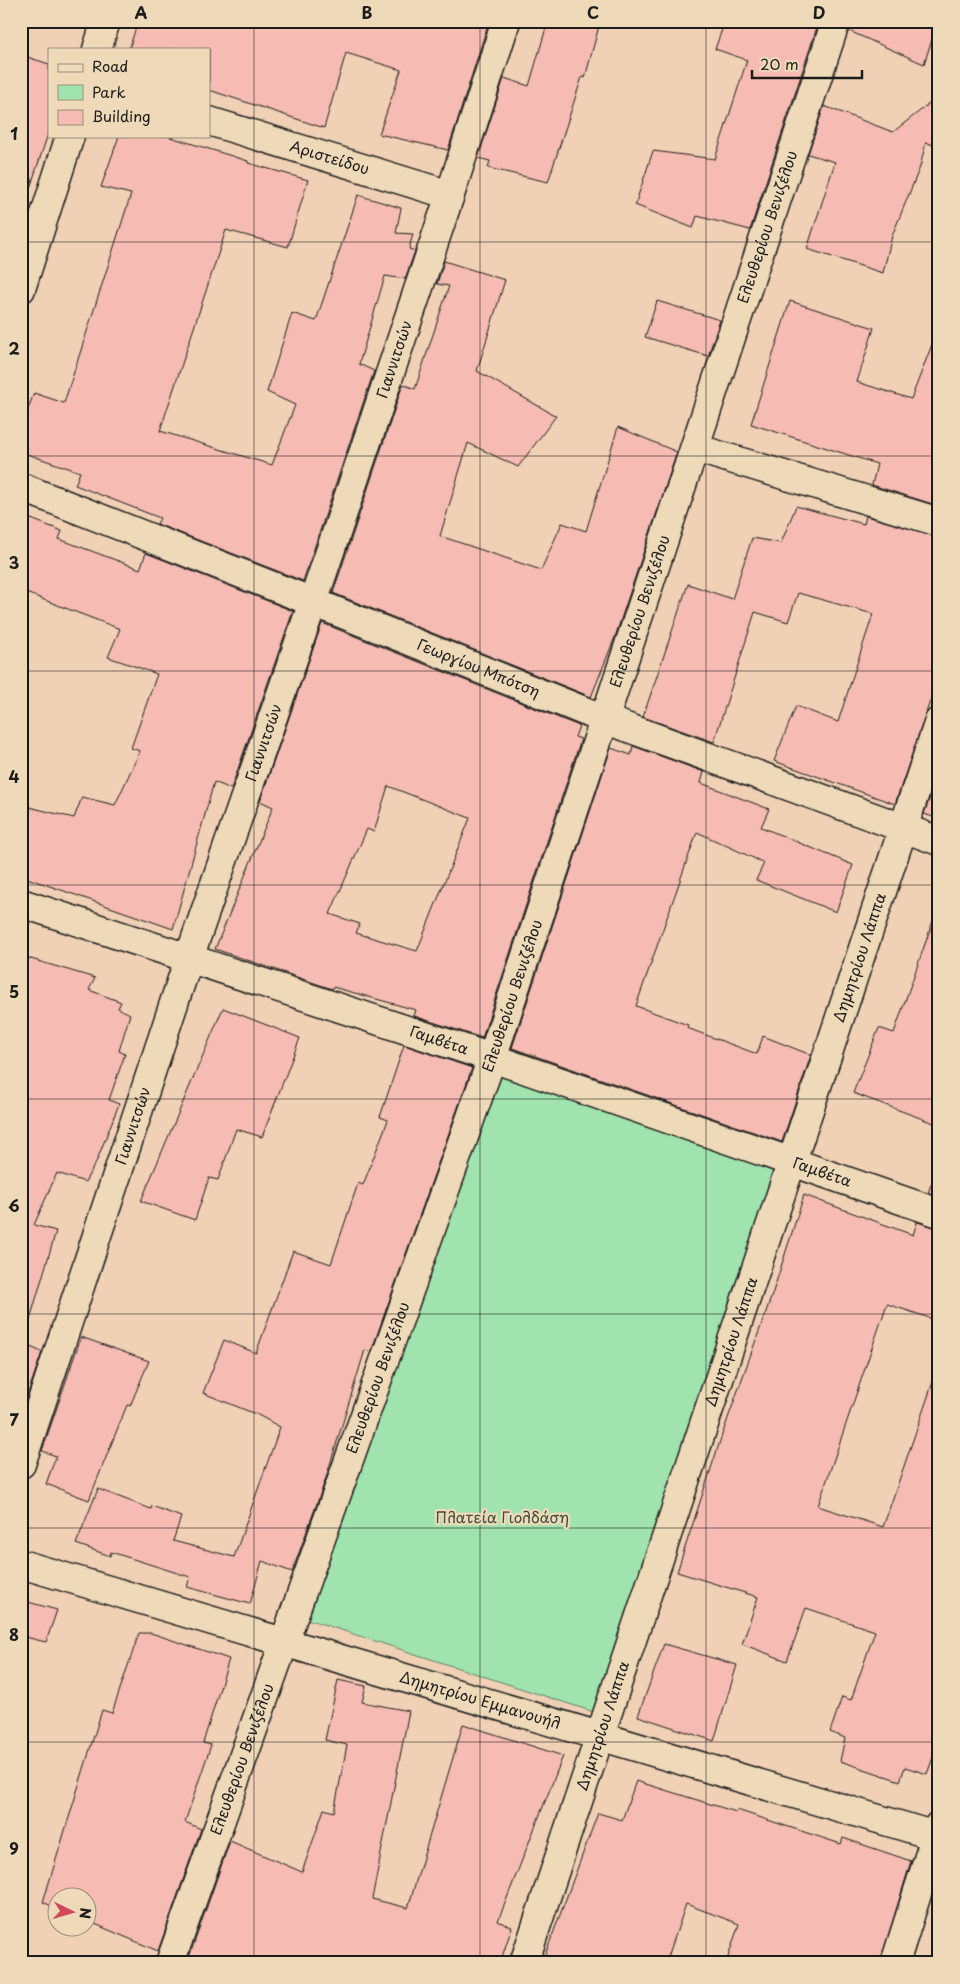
<svg xmlns="http://www.w3.org/2000/svg" width="960" height="1984" font-family="'Playpen Sans',sans-serif">
  <style>
    .park { fill: #a1e3ae; stroke: #5e8065 }
    .building { fill: #f6bbb2; stroke: #1c1c1c; fill-rule: evenodd }
    .lines { fill: none; stroke-linecap: round; stroke-linejoin: round }
    .street-casing { stroke: #1c1c1c; stroke-width: 31 }
    .secondary-casing { stroke: #1c1c1c; stroke-width: 31 }
    .street { stroke: #eedab8; stroke-width: 28 }
    .secondary { stroke: #eedab8; stroke-width: 28 }
    .grid { fill: none; stroke: #1c1c1c; stroke-width: 1; stroke-opacity: 0.55 }
    .labels { text-anchor: middle; stroke-width: 4.5; stroke-linejoin: round; paint-order: stroke }
    .street-label { font-size: 15px; fill: #1c1c1c; stroke: #eedab8 }
    .park-label { font-size: 15px; fill: #3d4e40; stroke: #eedab8 }
    .neatline { fill: none; stroke: #1c1c1c; stroke-width: 2 }
    .grid-label { font-size: 16px; text-anchor: middle; font-weight: bold; fill: #1c1c1c }
  </style>
  <rect width="100%" height="100%" fill="#f0d1b6"/>
  <filter id="ink" filterUnits="userSpaceOnUse"><feTurbulence type="fractalNoise" baseFrequency=".02" numOctaves="2"/><feDisplacementMap in="SourceGraphic" scale="10" xChannelSelector="R" yChannelSelector="G"/><feConvolveMatrix kernelMatrix="1 2 1 2 8 2 1 2 1" color-interpolation-filters="sRGB"/></filter>
  <g filter="url(#ink)">
    <polygon class="park" points="497,1068 784,1167 597,1713 304,1618"/>
    <g class="building">
      <polygon points="138,21 489,21 448,150 379,134 401,70 346,53 324,128 209,90 209,49 129,49"/>
      <polygon points="548,21 581,21 599,26 585,78 582,77 548,182 488,168 490,161 478,158 504,78 529,86"/>
      <polygon points="725,21 819,21 750,230 697,216 693,228 635,205 653,151 715,159 747,60 715,49"/>
      <polygon points="851,21 938,21 924,64 849,31"/>
      <polygon points="21,55 49,64 49,131 27,197 21,196"/>
      <polygon points="939,96 939,148 926,142 920,167 892,236 883,273 807,249 835,162 808,154 824,106 893,132"/>
      <polygon points="119,136 167,136 248,161 248,163 308,180 288,247 226,230 160,431 272,465 295,405 267,392 292,313 316,321 358,195 401,208 396,233 413,234 409,249 415,251 405,279 385,276 359,364 374,371 303,581 157,524 160,518 75,485 80,472 21,452 21,428 34,393 64,403 131,194 101,187"/>
      <polygon points="444,261 505,280 477,371 556,416 518,467 468,443 440,536 541,570 562,523 586,531 618,427 677,452 615,637 591,697 333,593 403,384 415,389 449,286 437,284"/>
      <polygon points="657,301 720,320 708,356 645,337"/>
      <polygon points="790,301 874,328 857,382 911,399 936,334 939,334 939,506 872,485 877,464 751,424"/>
      <polygon points="796,506 864,524 866,516 939,537 939,675 895,804 774,761 796,706 838,722 873,614 798,593 788,622 755,612 714,742 643,717 688,584 732,599 752,538 781,543"/>
      <polygon points="21,515 62,531 59,539 140,569 146,553 293,611 231,789 214,782 173,929 21,876 21,805 74,818 82,797 115,805 140,751 131,748 157,674 108,657 120,629 21,591"/>
      <path d="M322 623 579 726 575 737 581 739 482 1038 414 1016 416 1010 333 987 332 989 215 949 273 807 260 801ZM388 786 470 818 417 951 356 933 360 924 330 914 367 829 374 832Z"/>
      <polygon points="633,746 704,772 701,783 769,809 761,827 853,865 836,912 756,880 764,863 697,832 636,1006 688,1025 687,1028 757,1054 763,1036 811,1055 782,1142 512,1048 611,748 631,755"/>
      <polygon points="939,771 939,819 924,814"/>
      <polygon points="934,918 939,918 939,1125 853,1093 879,1028 894,1033"/>
      <polygon points="21,956 95,978 89,990 121,1002 118,1008 130,1014 119,1051 125,1054 109,1100 119,1104 97,1160 85,1182 57,1173 34,1225 56,1231 29,1323 21,1322"/>
      <polygon points="223,1008 300,1038 262,1137 236,1129 218,1180 209,1178 195,1220 141,1201"/>
      <polygon points="404,1045 472,1068 371,1352 365,1350 325,1481 292,1572 262,1561 250,1604 187,1587 190,1577 111,1552 110,1556 76,1544 98,1489 151,1509 152,1506 181,1517 173,1541 234,1557 280,1427 258,1415 203,1393 224,1340 256,1353 293,1251 331,1264 358,1183 363,1185 388,1120 380,1117"/>
      <polygon points="935,1173 939,1174 939,1196 928,1193"/>
      <polygon points="804,1195 913,1235 917,1222 939,1228 939,1321 887,1304 818,1506 883,1527 934,1379 939,1380 939,1741 927,1774 905,1767 900,1781 840,1761 845,1738 830,1732 842,1697 851,1700 875,1631 806,1608 787,1661 742,1644 758,1597 677,1572 722,1435 772,1295"/>
      <polygon points="81,1337 149,1361 130,1406 127,1405 89,1500 46,1484 56,1456 42,1451"/>
      <polygon points="21,1343 42,1352 21,1414"/>
      <polygon points="21,1600 57,1610 46,1642 21,1636"/>
      <polygon points="139,1633 151,1633 229,1659 203,1743 211,1745 185,1822 201,1829 158,1951 88,1921 88,1896 58,1896 58,1909 43,1902 102,1710 112,1713"/>
      <polygon points="664,1644 737,1665 714,1741 638,1716"/>
      <polygon points="338,1680 366,1686 362,1702 409,1711 372,1899 408,1908 463,1724 563,1756 498,1921 512,1927 500,1963 187,1963 230,1841 302,1872 324,1809 334,1812 347,1745 325,1740"/>
      <polygon points="636,1781 736,1812 737,1810 841,1844 843,1838 911,1861 880,1963 726,1963 739,1924 686,1904 666,1963 542,1963 598,1813 622,1820"/>
    </g>
    <g class="lines">
      <defs>
        <g id="street">
          <polyline points="97,49 106,21"/>
          <path id="s1" d="M209 121 450 195"/>
          <polyline points="21,289 70,136"/>
          <polyline points="695,448 939,522"/>
          <path id="s2" d="M21 487 313 602 604 719 939 841"/>
          <path id="s3" d="M21 903 492 1058 939 1213"/>
          <path id="s4" d="M21 1464 189 958 313 602 450 195 506 21"/>
          <path id="s5" d="M170 1963 492 1058 836 21"/>
          <polyline points="895,1963 939,1825"/>
        </g>
        <g id="secondary">
          <path id="s6" d="M21 1564 939 1837"/>
          <path id="s7" d="M524 1963 939 721"/>
        </g>
      </defs>
      <use href="#street" class="street-casing"/>
      <use href="#secondary" class="secondary-casing"/>
      <use href="#street" class="street"/>
      <use href="#secondary" class="secondary"/>
    </g>
  </g>
  <path class="grid" d="M254 21V1963M480 21V1963M706 21V1963M21 242H939M21 456H939M21 671H939M21 885H939M21 1099H939M21 1314H939M21 1528H939M21 1742H939"/>
  <g class="labels">
    <g class="street-label">
      <text dy="5" stroke="none"><textPath href="#s1" startOffset="126">Αριστείδου</textPath></text>
      <text dy="5" stroke="none"><textPath href="#s5" startOffset="1836">Ελευθερίου Βενιζέλου</textPath></text>
      <text dy="5" stroke="none"><textPath href="#s4" startOffset="1166">Γιαννιτσών</textPath></text>
      <text dy="5" stroke="none"><textPath href="#s5" startOffset="1431">Ελευθερίου Βενιζέλου</textPath></text>
      <text dy="5" stroke="none"><textPath href="#s2" startOffset="492">Γεωργίου Μπότση</textPath></text>
      <text dy="5" stroke="none"><textPath href="#s4" startOffset="761">Γιαννιτσών</textPath></text>
      <text dy="5" stroke="none"><textPath href="#s7" startOffset="1060">Δημητρίου Λάππα</textPath></text>
      <text dy="5" stroke="none"><textPath href="#s5" startOffset="1026">Ελευθερίου Βενιζέλου</textPath></text>
      <text dy="5" stroke="none"><textPath href="#s3" startOffset="440">Γαμβέτα</textPath></text>
      <text dy="5" stroke="none"><textPath href="#s4" startOffset="356">Γιαννιτσών</textPath></text>
      <text dy="5" stroke="none"><textPath href="#s3" startOffset="845">Γαμβέτα</textPath></text>
      <text dy="5" stroke="none"><textPath href="#s7" startOffset="655">Δημητρίου Λάππα</textPath></text>
      <text dy="5" stroke="none"><textPath href="#s5" startOffset="621">Ελευθερίου Βενιζέλου</textPath></text>
      <text dy="5" stroke="none"><textPath href="#s6" startOffset="479">Δημητρίου Εμμανουήλ</textPath></text>
      <text dy="5" stroke="none"><textPath href="#s7" startOffset="250">Δημητρίου Λάππα</textPath></text>
      <text dy="5" stroke="none"><textPath href="#s5" startOffset="216">Ελευθερίου Βενιζέλου</textPath></text>
    </g>
    <g class="park-label">
      <text x="502" y="1523">Πλατεία Γιολδάση</text>
    </g>
  </g>
  <rect width="960" height="1984" fill="none" stroke="#eedab8" stroke-width="55"/>
  <rect x="48" y="48" width="162" height="90" fill="#eedab8" stroke="#9a8e7a"/>
  <rect x="58" y="64" width="25" height="8" fill="#eedab8" stroke="#9a8e7a"/>
  <text x="92" y="72" font-size="15" fill="#1c1c1c">Road</text>
  <rect x="58" y="85" width="25" height="15" fill="#a1e3ae" stroke="#9a8e7a"/>
  <text x="92" y="98" font-size="15" fill="#1c1c1c">Park</text>
  <rect x="58" y="110" width="25" height="15" fill="#f6bbb2" stroke="#9a8e7a"/>
  <text x="92" y="122" font-size="15" fill="#1c1c1c">Building</text>
  <g transform="translate(72 1912) rotate(95)"><circle r="24" fill="#eedab8" stroke="#9a8e7a"/>
  <path d="M0-4L9 19L0 12L-9 19Z" fill="#d1495b"/>
  <text y="-8" font-size="14" font-weight="bold" text-anchor="middle" fill="#1c1c1c">N</text>
  </g>
  <path d="M752 70v8h110v-8" fill="none" stroke="#1c1c1c" stroke-width="2.5"/>
  <text x="760" y="70" font-size="15" fill="#1c1c1c" stroke="#eedab8" stroke-width="4" paint-order="stroke">20 m</text>
  <rect x="28" y="28" width="904" height="1928" class="neatline"/>
  <g class="grid-label">
    <text x="141" y="19">A</text>
    <text x="367" y="19">B</text>
    <text x="593" y="19">C</text>
    <text x="819" y="19">D</text>
    <text x="14" y="140">1</text>
    <text x="14" y="355">2</text>
    <text x="14" y="569">3</text>
    <text x="14" y="783">4</text>
    <text x="14" y="998">5</text>
    <text x="14" y="1212">6</text>
    <text x="14" y="1426">7</text>
    <text x="14" y="1641">8</text>
    <text x="14" y="1855">9</text>
  </g>
</svg>
